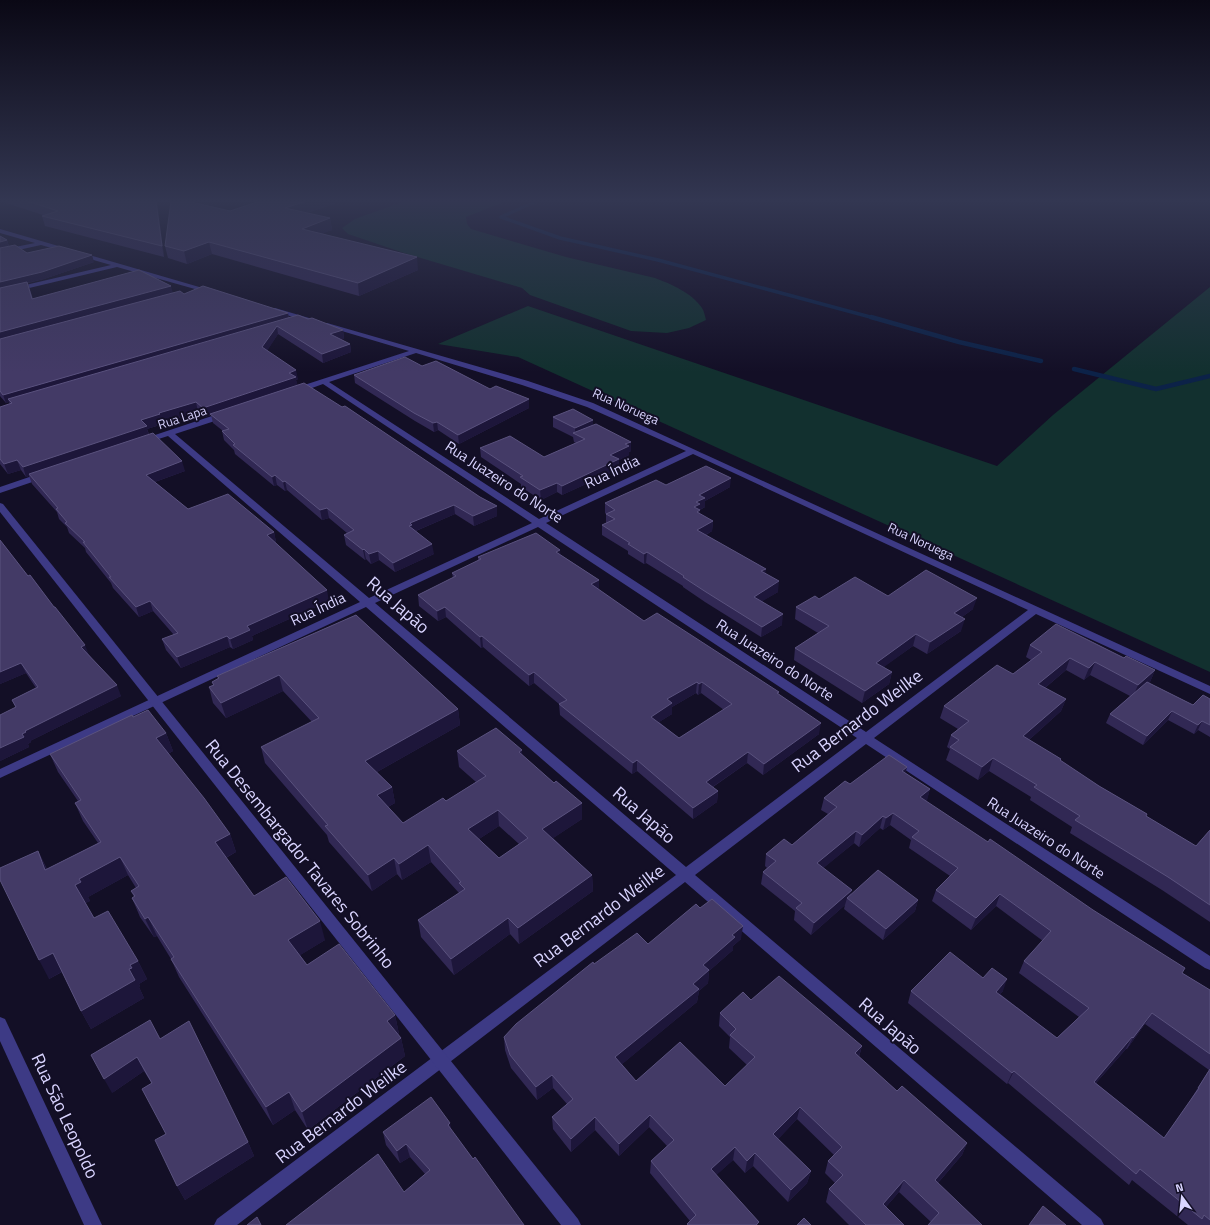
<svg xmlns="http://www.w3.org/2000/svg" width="1210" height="1225" font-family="'Titillium Web',sans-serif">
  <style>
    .green { fill: #12302f }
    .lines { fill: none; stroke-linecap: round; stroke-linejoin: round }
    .stream-far1 { stroke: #0c2248; stroke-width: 3.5 }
    .stream { stroke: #0c2248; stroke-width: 4.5 }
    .minor { fill: #3d3a85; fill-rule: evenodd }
    .tertiary { fill: #3d3a85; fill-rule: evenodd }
    .wall { fill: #312854; fill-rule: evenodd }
    .shaded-wall { fill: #1d163a }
    .building { fill: #433a66; stroke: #5a527e; fill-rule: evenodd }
    .labels { text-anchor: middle; stroke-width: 4; stroke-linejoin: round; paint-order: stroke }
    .far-street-label { font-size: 13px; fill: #d9d4ff; stroke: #130f26 }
    .street-label { font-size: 15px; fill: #d9d4ff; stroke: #130f26 }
    .near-street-label { font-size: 18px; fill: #d9d4ff; stroke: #130f26 }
  </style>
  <rect width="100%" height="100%" fill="#130f26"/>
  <g class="green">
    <path d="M405 201H507L466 217 467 224 471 229 566 257 655 278C671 284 692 293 702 308 704 311 705 316 706 320L689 328 667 333 631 331 530 295 522 288 404 253 348 234 342 228 355 219Z"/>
    <polygon points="1210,287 1210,672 518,357 438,344 528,306 997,466 1053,415"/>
  </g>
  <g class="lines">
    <polyline class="stream-far1" points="537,201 501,217 560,238 658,260 874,318"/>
    <g class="stream">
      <polyline points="871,317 959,342 1041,361"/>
      <polyline points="1074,369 1156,389 1210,376"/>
    </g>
    <g class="minor">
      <polygon points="0,229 213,291 214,292 209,293 117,267 0,295 0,291 111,265 41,245 0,254 0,250 35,243 0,233"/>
      <polygon points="275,308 309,318 310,319 307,321 273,311 272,310"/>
      <path d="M327 323 528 381 593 403 1210 686V694L1036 614 874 738 1210 956V970L1205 968 866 744 695 875 1101 1219 1104 1225H1082L685 882 237 1225H214L217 1219 676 875 366 607 0 778V769L360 602 168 436 146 443H143V439L221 413H227V417L175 434 369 598 532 523 323 384 301 392H295V388L409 351 325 326V324ZM416 353 522 385 587 407 686 451 539 519 329 382ZM693 454 1028 610 866 732 546 523ZM538 527 857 738 686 867 375 603Z"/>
      <polygon points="41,473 44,473 48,475 47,477 0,493 0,487"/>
    </g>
    <g class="tertiary">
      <polygon points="0,503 3,504 578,1219 581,1225 561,1225 0,512"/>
      <polygon points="0,1017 5,1019 102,1225 84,1225 0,1041"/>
    </g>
  </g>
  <g class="wall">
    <polygon points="0,201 157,201 164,257 45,226 42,216 43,215"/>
    <polygon points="260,201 342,201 307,213 330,218 332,230 322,233 418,270 359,296 212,254 187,264 168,258 165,246 230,211"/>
    <polygon points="0,236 7,240 9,246 27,253 94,262 44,279 28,283 33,299 173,293 184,294 288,313 289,318 343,330 344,339 341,339 350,344 351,352 323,363 278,334 267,350 298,379 296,380 297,385 497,516 474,526 455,514 416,531 434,554 395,572 379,560 371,564 366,559 365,560 346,545 344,535 347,533 329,518 322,520 287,490 285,491 277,485 274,486 235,454 234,450 224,440 222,431 223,431 213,423 211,415 205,417 198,412 162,423 163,424 147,429 149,434 185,471 155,482 188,509 274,532 276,542 275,542 329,601 252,636 253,640 233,649 230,647 181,668 166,650 162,639 174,635 153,611 139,617 113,588 111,583 86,552 85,548 69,533 67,527 59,519 57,512 32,484 29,476 26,477 21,470 8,474 0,464 0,407 10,404 9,402 6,403 0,396"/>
    <polygon points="422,366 490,389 529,399 529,408 459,444 438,430 434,432 415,421 355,383 354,375"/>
    <polygon points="553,417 593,425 631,442 631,451 629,452 629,455 619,460 619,469 562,495 557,492 541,500 521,487 521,484 481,457 480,448 544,457 576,443 574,442 573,437 553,427"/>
    <polygon points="666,485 730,487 705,501 705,507 700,510 700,514 713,521 712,531 706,535 765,574 778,592 762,601 782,625 761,637 705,602 683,587 683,586 646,563 644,564 628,554 628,551 602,535 602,525 606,523 606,514 605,513 605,503"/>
    <polygon points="0,540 89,655 121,696 30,741 31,742 28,744 29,747 0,761 16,708 12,700 36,688 26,673 0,684"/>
    <path d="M561 555 599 580V590L644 621 779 692 778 695 819 734 763 775 747 763 713 787 718 791 717 802 693 819 637 771 632 774 560 715 559 704 534 683 529 686 483 647 481 648 446 617 438 621 419 606 418 595 453 578 452 573 478 561V557ZM696 693 698 695 701 693 724 710 679 738 659 722 672 714V707Z"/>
    <polygon points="888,596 973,609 962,617 961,631 927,654 913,646 883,667 892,672 889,684 862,703 794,660 795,648 818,633 795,619 796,607"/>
    <path d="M356 615 458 709 460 725 377 772 392 787 395 803 388 807 403 823 446 801 476 782 459 767 457 751 522 755 554 783 582 803V819L553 838 592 875 593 891 519 944 510 934 454 975 421 937 418 920 459 893 431 862 402 880 397 874 372 891 329 842 327 835 265 763 261 747 312 722 283 691 226 718 213 703 209 687 213 685 212 682 218 679 217 676ZM499 826 519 844 499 858 479 839Z"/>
    <polygon points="1030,645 1124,658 1155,670 1150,682 1149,683 1193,705 1210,699 1210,737 1198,730 1194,734 1168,720 1143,745 1106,723 1110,714 1130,696 1090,675 1084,680 1066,670 1045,688 1066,699 1061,711 1029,740 1061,759 1061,761 1099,786 1147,814 1146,816 1196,846 1210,830 1210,922 1162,890 1070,833 1072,827 1030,800 1031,797 989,771 978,780 946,760 950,749 947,747 951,735 958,729 940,718 944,706 1013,674 1031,660 1026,657"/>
    <polygon points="133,717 166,733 173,751 168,754 230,834 236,852 226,858 254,896 325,940 300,955 307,965 395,1015 399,1034 398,1034 401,1038 405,1056 308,1130 295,1110 273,1125 179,977 171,959 157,936 154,937 140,917 132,898 134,897 131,891 136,888 128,875 88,897 90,901 85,903 94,918 138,961 147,979 139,984 140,986 139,987 144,998 91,1029 81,1011 62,972 49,979 38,851 47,869 98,843 83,821 75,803 78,801 58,772 50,754"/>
    <path d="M905 773 930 789 926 802 1182 973 1210 990V1225H1188L1132 1180 1129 1185 1008 1083 1007 1084 908 1003 911 991 983 978 1003 991 1000 994 1057 1038 1079 1017 1019 973 1024 961 1043 941 996 906 971 930 932 901 936 890 950 876 909 848 911 840 890 825 883 830 880 828 859 847 854 843 823 868 852 890 850 895 918 900 915 911 883 940 844 909 845 905 811 935 794 920 795 911 761 884 763 872 767 868 765 866 766 854 792 845 828 814 821 810 824 798ZM1145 1024 1209 1070 1191 1099V1100L1164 1138 1096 1083 1126 1049H1127Z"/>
    <polygon points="741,939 733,946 733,950 709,971 708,983 699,991 697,1002 622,1064 636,1081 725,1086 747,1065 729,1048 730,1037 719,1026 720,1013 751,1000 862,1046 859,1057 897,1091 967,1143 962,1155 938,1183 982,1225 931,1222 899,1192 886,1207 904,1225 849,1225 826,1202 829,1189 835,1183 825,1173 828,1161 834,1155 797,1119 778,1139 811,1171 807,1183 788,1202 753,1166 745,1173 733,1160 716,1175 758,1225 687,1225 687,1224 690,1221 650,1173 651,1161 667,1146 649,1127 619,1156 595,1130 571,1152 553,1129 552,1117 567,1104 553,1088 537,1100 511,1068 505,1050 504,1037 594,964 648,944"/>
    <polygon points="160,1039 248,1142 254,1156 185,1200 177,1186 166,1134 152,1084 144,1071 112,1093"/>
    <polygon points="452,1131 473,1159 404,1192 425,1174 410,1157 400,1163 386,1145 383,1132"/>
  </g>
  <g class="shaded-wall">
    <polygon points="154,201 157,201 164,257 162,246"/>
    <polygon points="307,201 342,201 287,219 285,208"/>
    <polygon points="330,218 332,230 305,240 302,229"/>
    <polygon points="7,240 9,247 0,249 0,242"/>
    <polygon points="209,242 212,254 187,264 184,251"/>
    <polygon points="92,255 94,262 44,279 0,289 0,282"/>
    <polygon points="417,257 418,270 359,296 358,283"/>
    <polygon points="171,286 173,293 0,340 0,332"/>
    <polygon points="288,313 289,320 8,399 9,402 6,403 3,395"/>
    <polygon points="277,326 278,334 264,356 262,347"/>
    <polygon points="343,330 344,339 331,343 330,334"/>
    <polygon points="350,344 351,352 323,363 322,354"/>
    <polygon points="296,370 298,379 296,380 298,386 210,414 211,415 205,417 203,408 289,373"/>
    <polygon points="529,399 529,408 459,444 458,435"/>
    <polygon points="196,402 198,412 162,423 163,424 147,429 149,436 29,474 29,476 26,477 23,467 159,413"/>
    <polygon points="593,420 593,429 575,434 575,428"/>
    <polygon points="437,422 438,430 434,432 433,423"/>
    <polygon points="631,442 631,451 629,452 629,455 619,460 619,469 562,495 562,486 610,455 625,444"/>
    <polygon points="17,460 21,470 8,474 4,464"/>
    <polygon points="182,461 185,471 149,484 146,475"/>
    <polygon points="275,475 277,485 274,486 272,477"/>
    <polygon points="731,478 730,487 705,501 705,507 699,510 700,510 700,520 694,507 699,495"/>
    <polygon points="285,481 287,490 285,491 283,482"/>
    <polygon points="557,483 557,492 541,500 540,490"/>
    <polygon points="454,505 455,514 413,532 409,526 410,523"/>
    <polygon points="497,506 497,516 474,526 473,516"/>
    <polygon points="327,508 329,518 322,520 320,510"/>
    <polygon points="713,521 712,531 696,540 697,530"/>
    <polygon points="274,532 276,542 269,545 267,535"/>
    <polygon points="432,544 434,554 395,572 393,563"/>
    <polygon points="364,549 366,559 365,560 363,550"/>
    <polygon points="560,550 561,560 556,552"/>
    <polygon points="378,551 379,560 371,564 369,554"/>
    <polygon points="647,552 646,563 644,564 644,554"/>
    <polygon points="766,569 765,579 761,571"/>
    <polygon points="599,580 599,590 591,584"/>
    <polygon points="779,581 778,592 753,607 754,597"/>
    <polygon points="327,590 329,601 252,636 253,640 233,649 230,639 247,626"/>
    <polygon points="977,598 973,609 951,625 954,613"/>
    <polygon points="150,601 153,611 139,617 136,607"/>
    <polygon points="445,607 446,617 438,621 437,611"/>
    <polygon points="783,614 782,625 761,637 762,627"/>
    <polygon points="965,619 961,631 927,654 930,642"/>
    <polygon points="916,634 913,646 873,675 876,663"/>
    <polygon points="227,636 230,647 181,668 177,657"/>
    <polygon points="482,636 483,647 481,648 480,637"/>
    <polygon points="85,645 89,655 81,647"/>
    <polygon points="1070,658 1066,670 1034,697 1038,684"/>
    <polygon points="1095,662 1090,675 1084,680 1089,668"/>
    <polygon points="21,663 26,673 0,684 0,672"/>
    <polygon points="1155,670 1150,682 1133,697 1138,685"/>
    <polygon points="534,672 534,683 529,686 529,675"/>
    <polygon points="892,672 889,684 862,703 865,691"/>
    <polygon points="279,675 283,691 226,718 221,703"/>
    <polygon points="697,682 696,693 672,707 672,714 651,727 651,717 667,699"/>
    <polygon points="702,682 701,693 698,695 699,684"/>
    <polygon points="117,685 121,696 30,741 31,742 28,744 29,747 0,761 0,748 22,734 25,731"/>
    <polygon points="1066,699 1061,711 1019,749 1023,736"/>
    <polygon points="458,709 460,725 368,777 365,761"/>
    <polygon points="1172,711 1168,720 1143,745 1147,736"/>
    <polygon points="1202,721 1198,730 1194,734 1198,725"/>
    <polygon points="821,723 819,734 763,775 764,764"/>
    <polygon points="166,733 173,751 162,757 156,738"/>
    <polygon points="522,750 523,766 519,752"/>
    <polygon points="748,752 747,763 705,792 706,782"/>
    <polygon points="993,758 989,771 978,780 982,767"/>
    <polygon points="637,760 637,771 632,774 633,763"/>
    <polygon points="907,767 904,779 902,771"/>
    <polygon points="392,787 395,803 380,811 377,795"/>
    <polygon points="930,789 927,801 917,809 920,797"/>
    <polygon points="718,791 717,802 693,819 693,808"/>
    <polygon points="582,803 582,819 543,845 542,829"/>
    <polygon points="498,810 499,826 470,845 468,829"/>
    <polygon points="893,813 890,825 883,830 886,818"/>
    <polygon points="883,816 880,828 859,847 862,835"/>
    <polygon points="856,831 854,843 815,875 817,863"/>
    <polygon points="230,834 236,852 221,860 215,842"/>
    <polygon points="428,845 431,862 402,880 399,864"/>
    <polygon points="38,851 47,870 45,870"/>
    <polygon points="120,857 128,875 88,897 90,901 84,904 75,885 79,879"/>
    <polygon points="394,858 397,874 372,891 368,875"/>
    <polygon points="592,875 593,891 519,944 518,928"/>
    <polygon points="852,890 849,900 847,898 845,905 811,935 814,923"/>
    <polygon points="1000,894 996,906 971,930 976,918"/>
    <polygon points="918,900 915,911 883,940 886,929"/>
    <polygon points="148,917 157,936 154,937 145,919"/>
    <polygon points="508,918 510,934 454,975 451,959"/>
    <polygon points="320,921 325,940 294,959 288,940"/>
    <polygon points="743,926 741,939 733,946 733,950 709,971 708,983 699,991 697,1002 615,1070 615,1057 693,984 703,965 732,935"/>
    <polygon points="53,953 63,971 49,979 39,960"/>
    <polygon points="138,961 147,979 139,984 140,986 139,987 144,998 91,1029 81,1011 129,969 130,965"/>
    <polygon points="1007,979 1003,991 991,1004 996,992"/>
    <polygon points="1152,1013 1145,1024 1127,1049 1133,1038"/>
    <polygon points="395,1015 399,1034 391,1039 387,1021"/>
    <polygon points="1132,1037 1126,1049 1087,1093 1094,1082"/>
    <polygon points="401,1038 405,1056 308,1130 302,1112"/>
    <polygon points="862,1046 858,1059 855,1053"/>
    <polygon points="137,1057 144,1071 112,1093 104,1079"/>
    <polygon points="1014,1071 1008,1083 1007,1084 1012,1073"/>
    <polygon points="552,1075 553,1088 537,1100 536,1087"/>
    <polygon points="289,1092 295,1110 273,1125 266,1107"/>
    <polygon points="800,1107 797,1119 771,1147 773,1134"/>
    <polygon points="650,1115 649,1127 619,1156 619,1144"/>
    <polygon points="595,1117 595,1130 571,1152 571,1139"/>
    <polygon points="450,1123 453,1136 448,1125"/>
    <polygon points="248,1142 254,1156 185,1200 177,1186"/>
    <polygon points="967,1143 962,1155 930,1192 935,1180"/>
    <polygon points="406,1144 410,1157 400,1163 397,1151"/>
    <polygon points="735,1147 733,1160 709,1182 711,1169"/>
    <polygon points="755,1153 753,1166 745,1173 747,1161"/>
    <polygon points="811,1171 807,1183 788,1202 791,1190"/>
    <polygon points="904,1180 899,1192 878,1216 883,1204"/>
  </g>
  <g class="building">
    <polygon points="27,201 156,201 162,246 42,216 58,211"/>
    <polygon points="171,201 187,201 230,211 260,201 307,201 285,208 330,218 302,229 417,257 358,283 209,242 184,251 165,246"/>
    <polygon points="0,236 7,240 0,242"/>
    <polygon points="15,245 27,253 59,246 92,255 42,272 0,282 0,248"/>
    <polygon points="139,270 171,286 0,332 0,288 27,282 32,299"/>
    <polygon points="203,286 288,313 3,395 0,391 0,339 180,291 184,294"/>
    <polygon points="298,315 308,319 312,318 343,330 330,334 350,344 322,354 277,326 262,347 296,370 289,373 296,377 203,408 196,402 159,413 160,414 141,420 147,426 23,467 17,460 4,464 0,459 0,407 12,403 8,399"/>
    <polygon points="405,357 422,366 436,361 490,389 496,386 529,399 458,435 437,422 433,423 414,413 354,375"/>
    <polygon points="304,383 342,407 345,406 480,497 497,506 473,516 454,505 410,523 412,525 409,526 432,544 393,563 378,551 369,554 364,549 363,550 344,535 354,530 327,508 320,510 285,481 283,482 275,475 272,477 233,445 235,444 222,431 229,429 210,414"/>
    <polygon points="573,409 593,420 575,428 553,417"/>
    <polygon points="596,424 631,442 625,444 629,446 610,455 619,459 562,486 557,483 540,490 520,477 523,476 480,448 510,436 544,457 585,439 573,433"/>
    <polygon points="153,433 182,461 146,475 188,509 228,494 274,532 267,535 327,590 247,626 250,630 230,639 227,636 177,657 162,639 178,633 150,601 136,607 109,577 111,577 83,542 85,542 65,523 67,522 56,509 58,508 29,474"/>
    <polygon points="706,466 731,478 699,495 705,498 696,502 700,504 694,507 700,510 697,512 713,521 697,530 766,569 761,571 779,581 754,597 783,614 762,627 706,592 683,577 684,576 647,552 644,554 628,544 630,543 602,525 615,519 606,514 615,510 605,503 656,480 666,485"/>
    <path d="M536 533 560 550 556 552 599 580 591 584 644 621 657 613 779 692 777 693 821 723 764 764 748 752 706 782 718 791 693 808 637 760 633 763 559 704 567 700 534 672 529 675 482 636 480 637 445 607 437 611 418 595 456 576 452 573 481 559 478 557ZM697 682 699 684 702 682 732 704 679 738 651 717 672 703 667 699Z"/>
    <polygon points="0,540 28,576 30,575 54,607 55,607 85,645 81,647 117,685 25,731 26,732 22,734 24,737 0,748 0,715 16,707 12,700 38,687 21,663 0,672"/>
    <polygon points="926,570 977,598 954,613 965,619 930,642 916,634 876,663 892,672 865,691 795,648 829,626 796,607 815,596 819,599 855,577 888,596"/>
    <path d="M356 615 458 709 365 761 392 787 377 795 403 823 443 798 446 801 486 776 457 751 496 728 522 750 519 752 554 783 556 781 582 803 542 829 592 875 518 928 508 918 451 959 418 920 465 889 459 883 461 882 428 845 399 864 394 858 368 875 325 826 328 825 261 747 319 718 279 675 221 703 209 687 214 685 212 682 219 678 217 676ZM498 810 528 838 499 858 468 829Z"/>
    <polygon points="1056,624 1124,658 1126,656 1155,670 1138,685 1095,662 1089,668 1070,658 1038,684 1066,699 1023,736 1061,759 1060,760 1099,786 1147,814 1146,816 1196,846 1210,830 1210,905 1168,877 1075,820 1080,816 1034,787 1037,785 993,758 982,767 950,747 959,740 951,735 969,721 944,706 997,665 1013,674 1042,652 1030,645"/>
    <polygon points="1147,682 1193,705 1203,695 1210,699 1210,725 1202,721 1198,725 1172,711 1147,736 1110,714"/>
    <polygon points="148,710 166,733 156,738 204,798 230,834 215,842 254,896 286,877 320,921 288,940 307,965 339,944 395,1015 387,1021 401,1038 302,1112 289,1092 266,1107 171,959 174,957 148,917 145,919 132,898 135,896 131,891 139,886 120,857 79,879 81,882 75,885 94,918 108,911 138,961 130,965 132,968 129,969 135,980 81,1011 53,953 39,960 0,880 0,868 38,851 45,870 101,842 75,803 81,800 50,754 132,715 133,717"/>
    <polygon points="889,755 907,767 902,771 930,789 920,797 988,842 990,839 1093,910 1185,968 1182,973 1210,990 1210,1054 1152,1013 1133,1038 1132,1037 1094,1082 1164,1138 1199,1088 1198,1088 1210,1069 1210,1220 1204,1215 1202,1219 1140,1169 1136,1174 1014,1071 1012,1073 911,991 950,952 983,978 992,968 1007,979 996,992 1057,1038 1089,1008 1024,961 1051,931 1000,894 976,918 936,890 958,868 912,837 919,831 893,813 886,818 883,816 862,835 856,831 817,863 852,890 814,923 796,908 802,903 763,872 776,861 766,854 784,839 792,845 837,807 824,798 845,781 850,784"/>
    <polygon points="878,870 918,900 886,929 847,898"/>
    <polygon points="712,899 743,926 732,935 735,937 703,965 709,970 693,984 699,989 615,1057 636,1081 680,1042 725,1086 755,1057 730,1035 736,1029 720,1013 743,992 751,1000 779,976 862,1046 855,1053 897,1091 902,1086 967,1143 935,1180 982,1225 928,1225 939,1213 904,1180 883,1204 904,1225 866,1225 829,1189 843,1175 828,1161 842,1147 800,1107 773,1134 811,1171 791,1190 755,1153 747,1161 735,1147 711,1169 759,1222 756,1225 688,1225 687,1224 696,1215 651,1161 674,1140 650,1115 619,1144 595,1117 571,1139 552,1117 573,1099 552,1075 536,1087 510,1055 504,1037 516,1024 593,962 594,964 637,933 648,944 696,904 700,908"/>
    <polygon points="150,1020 160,1039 189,1021 248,1142 177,1186 155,1140 166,1134 142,1089 152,1083 137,1057 104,1079 91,1055"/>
    <polygon points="431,1097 450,1123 448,1125 473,1159 475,1157 524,1225 286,1225 378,1154 404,1192 430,1170 406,1144 397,1151 383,1132"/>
    <polygon points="1043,1206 1066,1225 1029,1225"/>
    <polygon points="257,1217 261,1225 247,1225"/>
    <polygon points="804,1218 811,1225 797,1225"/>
  </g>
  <linearGradient id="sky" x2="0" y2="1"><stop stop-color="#0a0815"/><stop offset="0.54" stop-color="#333752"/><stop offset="1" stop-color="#333752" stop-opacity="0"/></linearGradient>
  <rect width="1210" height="372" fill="url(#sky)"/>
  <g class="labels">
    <g class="far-street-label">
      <text transform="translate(626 406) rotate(24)" y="5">Rua Noruega</text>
      <text transform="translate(182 417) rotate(-18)" y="5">Rua Lapa</text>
      <text transform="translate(921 541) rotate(25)" y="5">Rua Noruega</text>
    </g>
    <g class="street-label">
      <text transform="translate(612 472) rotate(-25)" y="5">Rua Índia</text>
      <text transform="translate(504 482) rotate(33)" y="5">Rua Juazeiro do Norte</text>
      <text transform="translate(318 609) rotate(-25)" y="5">Rua Índia</text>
      <text transform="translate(775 660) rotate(33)" y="5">Rua Juazeiro do Norte</text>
      <text transform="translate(1046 838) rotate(33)" y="5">Rua Juazeiro do Norte</text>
    </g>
    <g class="near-street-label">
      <text transform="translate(398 605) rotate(41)" y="6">Rua Japão</text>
      <text transform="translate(857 721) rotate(-37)" y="6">Rua Bernardo Weilke</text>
      <text transform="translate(644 815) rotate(41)" y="6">Rua Japão</text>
      <text transform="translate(300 854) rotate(51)" y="6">Rua Desembargador Tavares Sobrinho</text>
      <text transform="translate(599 916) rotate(-37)" y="6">Rua Bernardo Weilke</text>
      <text transform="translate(890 1026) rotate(41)" y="6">Rua Japão</text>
      <text transform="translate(341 1112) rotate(-37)" y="6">Rua Bernardo Weilke</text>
      <text transform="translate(65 1116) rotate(65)" y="6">Rua São Leopoldo</text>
    </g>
  </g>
  <g transform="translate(1182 1197) rotate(345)" stroke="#130f26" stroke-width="3" paint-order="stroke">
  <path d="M0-3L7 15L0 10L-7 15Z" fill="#d9d4ff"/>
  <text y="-6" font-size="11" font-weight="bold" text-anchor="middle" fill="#d9d4ff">N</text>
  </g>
</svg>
